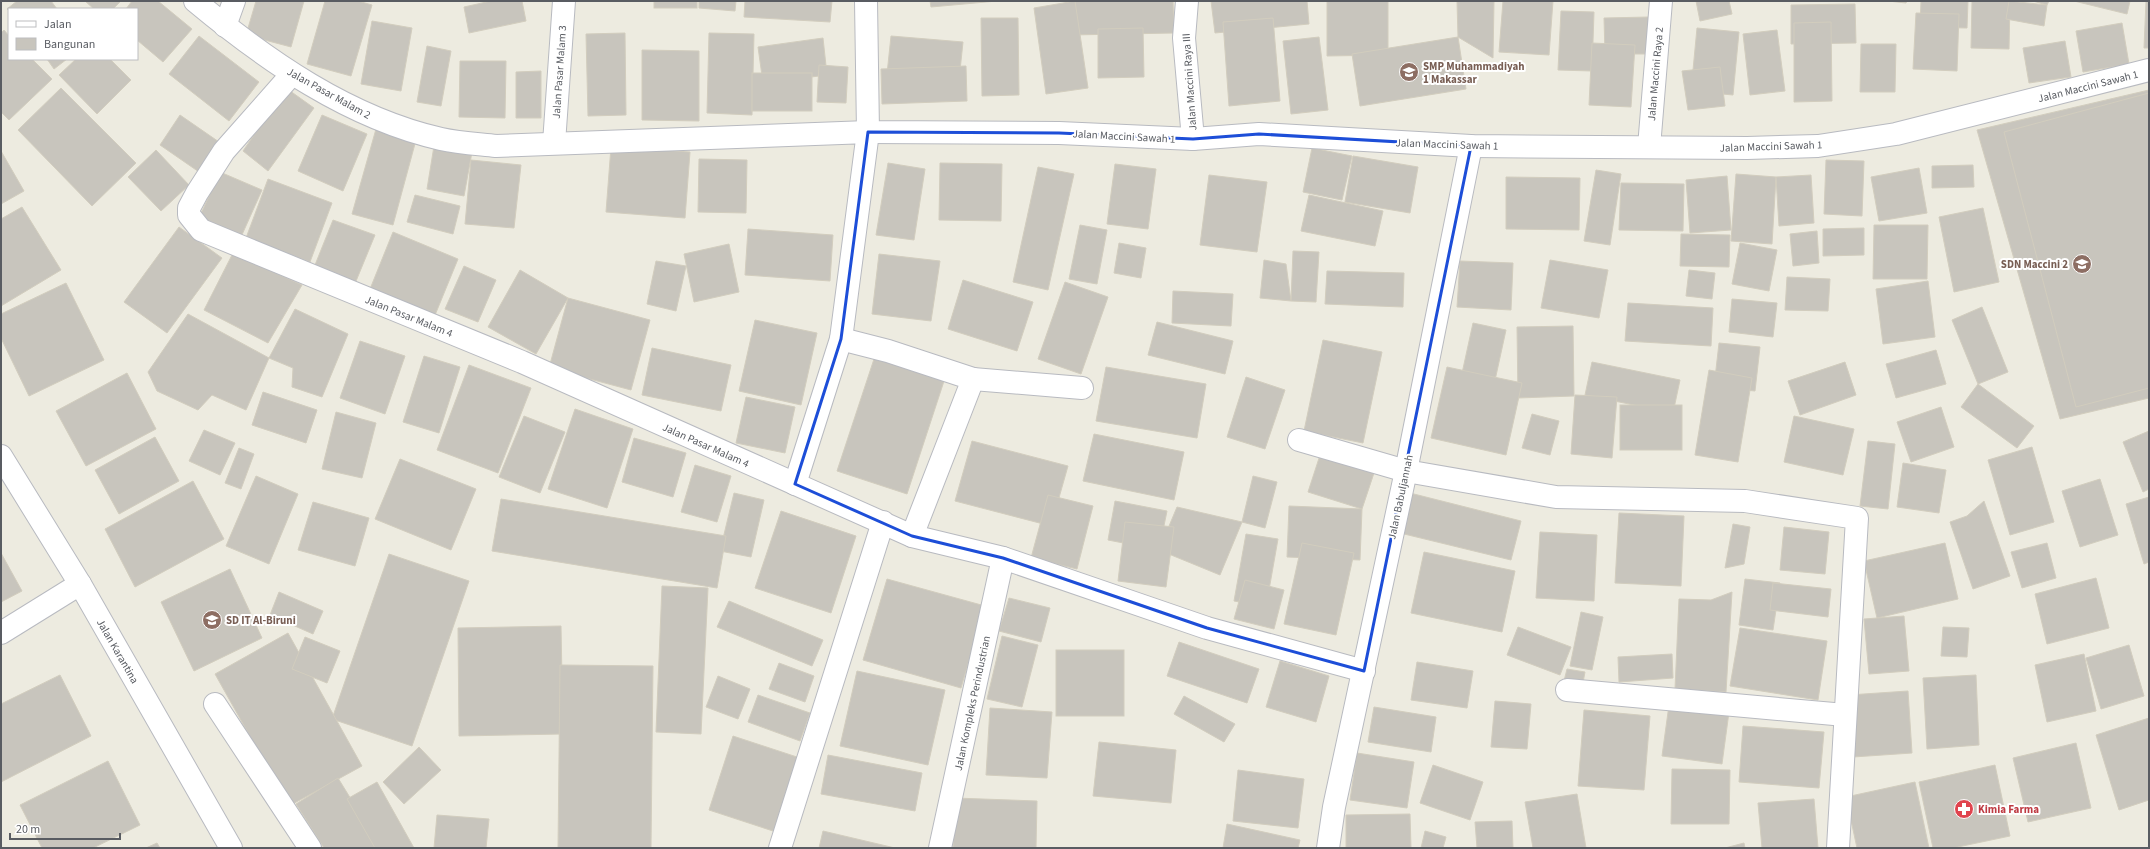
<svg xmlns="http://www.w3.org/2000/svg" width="2150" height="849" font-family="'Source Sans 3',sans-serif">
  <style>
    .building { fill: #c8c5bd; stroke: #d2cdbe }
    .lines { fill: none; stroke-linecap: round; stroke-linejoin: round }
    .minor-casing { stroke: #b8bac0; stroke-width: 24 }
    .minor { stroke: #fff; stroke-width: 22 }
    .marked { fill: none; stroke: #1d4ed8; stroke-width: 3; stroke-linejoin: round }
    .labels { text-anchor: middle; stroke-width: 4; stroke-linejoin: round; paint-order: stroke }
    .education-label { font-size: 11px; font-weight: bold; fill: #785e54; stroke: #fff; text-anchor: start }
    .street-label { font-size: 11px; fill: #595c62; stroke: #fff }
    .health-label { font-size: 11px; font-weight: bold; fill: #be3a42; stroke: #fff; text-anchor: start }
  </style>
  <rect width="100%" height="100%" fill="#edebe0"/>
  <g class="building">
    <polygon points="17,1 51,1 57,9 9,9 9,11 7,9"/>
    <polygon points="85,1 121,1 113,9 94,9"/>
    <polygon points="132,1 158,1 192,29 163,62 137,40 137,9 126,9"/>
    <polygon points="256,1 304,1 291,47 246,35"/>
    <polygon points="325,1 358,1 372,5 351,76 307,64"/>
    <polygon points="491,1 522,1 526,21 469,33 464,7"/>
    <rect x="654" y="1" width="43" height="7"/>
    <polygon points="699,1 736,1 735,11 699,8"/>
    <polygon points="745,1 832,1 830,22 744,17"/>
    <polygon points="930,1 997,1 931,7"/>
    <polygon points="1070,1 1173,1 1174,33 1070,35"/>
    <polygon points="1075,1 1088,88 1046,94 1034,8"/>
    <polygon points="1211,1 1307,1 1309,24 1215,33"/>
    <polygon points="1327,1 1388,1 1388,55 1327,56"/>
    <polygon points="1457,1 1494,1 1493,58 1458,37"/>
    <polygon points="1503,1 1553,1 1549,55 1499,52"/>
    <polygon points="1696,1 1729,1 1732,14 1700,21"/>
    <polygon points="1888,1 1907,1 1906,3"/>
    <polygon points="1921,1 1968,1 1967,28 1920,27"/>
    <polygon points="1972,1 2010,1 2009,49 1971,48"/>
    <polygon points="2009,1 2047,5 2044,26 2006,19"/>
    <polygon points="2033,1 2049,1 2047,5"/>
    <polygon points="2074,1 2130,1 2127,14"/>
    <polygon points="2146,1 2149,1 2149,48 2144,48"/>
    <polygon points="1855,4 1856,43 1791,44 1791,5"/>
    <polygon points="1561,11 1594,12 1592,71 1558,70"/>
    <polygon points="1916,13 1959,14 1957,71 1913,69"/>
    <polygon points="1649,17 1650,54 1605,54 1604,18"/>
    <polygon points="981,18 1018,18 1019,95 982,96"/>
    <polygon points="1273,18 1280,101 1229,106 1223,22"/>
    <polygon points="372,21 412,28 401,91 361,84"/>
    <polygon points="1831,22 1832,101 1794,102 1794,23"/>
    <polygon points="2122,23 2129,64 2083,72 2076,31"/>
    <polygon points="1143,28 1144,77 1098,78 1098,29"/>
    <polygon points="1697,28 1739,32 1733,95 1691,91"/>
    <polygon points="4,30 9,36 9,59 32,59 52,79 9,120 1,112 1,33"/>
    <polygon points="1777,30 1785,91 1750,95 1743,34"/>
    <polygon points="625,33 626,115 588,116 586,34"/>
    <polygon points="709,33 754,34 752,115 707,113"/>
    <polygon points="199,36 259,82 229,121 169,74"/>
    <polygon points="891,36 963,42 959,80 887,74"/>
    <polygon points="1319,37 1328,110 1291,114 1283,41"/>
    <polygon points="1458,37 1466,89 1360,106 1352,54"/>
    <polygon points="823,38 827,75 763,83 758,47"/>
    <polygon points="2065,41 2071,77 2029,83 2023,48"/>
    <polygon points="1592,43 1635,45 1631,107 1589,105"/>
    <polygon points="1861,44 1896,44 1895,92 1860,92"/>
    <polygon points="427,46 451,51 441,106 417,102"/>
    <polygon points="642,50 699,51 699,121 642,120"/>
    <polygon points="47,59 67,59 54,69"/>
    <polygon points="76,59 110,59 131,80 97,114 59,75"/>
    <polygon points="460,61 506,61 505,118 459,117"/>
    <polygon points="819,65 848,67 846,103 817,102"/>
    <polygon points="966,66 967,101 882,104 881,69"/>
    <polygon points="1720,67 1725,106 1688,110 1682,71"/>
    <polygon points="541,71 541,118 516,118 516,72"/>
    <rect x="752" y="73" width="60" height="38"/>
    <polygon points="61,88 136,163 92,206 18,130"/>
    <polygon points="286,88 314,108 268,171 243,151"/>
    <polygon points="2149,90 2149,398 2060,419 1977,130"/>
    <polygon points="2149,93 2149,388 2076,407 2004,132"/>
    <polygon points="180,115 222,144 202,174 160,145"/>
    <polygon points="322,115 367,134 343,191 298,171"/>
    <polygon points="376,129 416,140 393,225 352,214"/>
    <polygon points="434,146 472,152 464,196 427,189"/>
    <polygon points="611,147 690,152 685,218 606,212"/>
    <polygon points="1312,148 1352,156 1342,200 1303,192"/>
    <polygon points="156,150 189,185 161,211 128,177"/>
    <polygon points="1,151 24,191 1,204"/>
    <polygon points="1353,156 1418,167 1410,213 1345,202"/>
    <polygon points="699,159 747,160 746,213 698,212"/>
    <polygon points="471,160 521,165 514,228 465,224"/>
    <polygon points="1826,160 1864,161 1862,216 1824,214"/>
    <polygon points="888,163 925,169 914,240 876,235"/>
    <polygon points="940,163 1002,164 1001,221 939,220"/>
    <polygon points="1115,164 1156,169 1148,229 1107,224"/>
    <polygon points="1973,165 1974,187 1932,188 1932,166"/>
    <polygon points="1038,167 1074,174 1048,290 1013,282"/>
    <polygon points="1919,168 1927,213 1879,221 1871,177"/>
    <polygon points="1596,170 1621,174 1610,245 1584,241"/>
    <polygon points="220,172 262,190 241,237 199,218"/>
    <polygon points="1736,174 1776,177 1772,244 1731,241"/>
    <polygon points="1209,175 1267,182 1257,252 1200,245"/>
    <polygon points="1811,175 1814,223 1779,226 1776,177"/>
    <polygon points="1727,176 1731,230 1690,233 1686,180"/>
    <polygon points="1506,177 1580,178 1579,230 1506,229"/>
    <polygon points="268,179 332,203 310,262 246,238"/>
    <polygon points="1621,183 1684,184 1683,231 1619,230"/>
    <polygon points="415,195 460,206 453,234 407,222"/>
    <polygon points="1309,195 1383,211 1375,246 1301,231"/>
    <polygon points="22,207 61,270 1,306 1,219"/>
    <polygon points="1983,208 1999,282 1954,292 1939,217"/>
    <polygon points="333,220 375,235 354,286 313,270"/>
    <polygon points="1080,225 1107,230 1097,284 1069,279"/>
    <polygon points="1874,225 1928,225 1927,279 1873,279"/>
    <polygon points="179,227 222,258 167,333 124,302"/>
    <polygon points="1864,228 1864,255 1823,256 1823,229"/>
    <polygon points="748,229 833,235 830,281 745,275"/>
    <polygon points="1817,231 1819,263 1793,266 1790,234"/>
    <polygon points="393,232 458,259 433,320 368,294"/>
    <polygon points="1681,234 1730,235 1729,267 1680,266"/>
    <polygon points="1119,243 1146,248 1141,278 1114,273"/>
    <polygon points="1740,243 1777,250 1769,291 1732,284"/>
    <polygon points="729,244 739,292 694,302 684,254"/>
    <polygon points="1293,251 1319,252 1316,302 1291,301"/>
    <polygon points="233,253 302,285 268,343 204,310"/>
    <polygon points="879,254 940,261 931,321 872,314"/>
    <polygon points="1264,260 1286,264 1291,301 1260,298"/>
    <polygon points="1550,260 1608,270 1599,318 1541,308"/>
    <polygon points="656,261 686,266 676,311 647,304"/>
    <polygon points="1460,261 1513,263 1511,310 1457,307"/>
    <polygon points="464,266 496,280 478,322 445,309"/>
    <polygon points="520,270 568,298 536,354 488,327"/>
    <polygon points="1689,270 1715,273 1712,299 1686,296"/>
    <polygon points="1327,271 1404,273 1403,307 1325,304"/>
    <polygon points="1787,277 1830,279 1828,311 1785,310"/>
    <polygon points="963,280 1033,302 1017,351 948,329"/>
    <polygon points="1928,281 1935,337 1883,344 1876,289"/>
    <polygon points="1065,282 1108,297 1081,374 1038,359"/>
    <polygon points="66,283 104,360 29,396 1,338 1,314"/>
    <polygon points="1173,291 1233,294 1231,326 1172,323"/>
    <polygon points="568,298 650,320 631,390 549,368"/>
    <polygon points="1732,299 1777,303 1773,337 1729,332"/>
    <polygon points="1628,303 1713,308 1711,346 1625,341"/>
    <polygon points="1982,307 2008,372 1978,384 1952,320"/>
    <polygon points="295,309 348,334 322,397 292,387 293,368 269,358"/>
    <polygon points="188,314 269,358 246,410 212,395 198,410 157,391 148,372"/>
    <polygon points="755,320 817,333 801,405 739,391"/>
    <polygon points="1157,322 1233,341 1225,374 1148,355"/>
    <polygon points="1473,323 1506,330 1492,394 1459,387"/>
    <polygon points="1573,326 1574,396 1518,398 1517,327"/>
    <polygon points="1323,340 1382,352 1363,443 1304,431"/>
    <polygon points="360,341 405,356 385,414 340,398"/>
    <polygon points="1719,343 1760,347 1755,391 1714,387"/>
    <polygon points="652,348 731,365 721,411 642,395"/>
    <polygon points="1936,350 1946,384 1896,398 1886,364"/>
    <polygon points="424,356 460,367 439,433 403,422"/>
    <polygon points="875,356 945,378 907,494 837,471"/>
    <polygon points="1592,362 1680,380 1673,413 1585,395"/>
    <polygon points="1845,362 1856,395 1800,415 1788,381"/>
    <polygon points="469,365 531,388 498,473 437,450"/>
    <polygon points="1106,367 1206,384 1197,438 1096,421"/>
    <polygon points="1447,367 1522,383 1506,455 1431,438"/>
    <polygon points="1709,370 1752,378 1738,462 1695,455"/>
    <polygon points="127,373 156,429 86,466 56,411"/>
    <polygon points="1246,377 1285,390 1265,449 1227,437"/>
    <polygon points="1978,384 2034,426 2017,448 1961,407"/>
    <polygon points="263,392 317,410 306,443 252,425"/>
    <polygon points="1575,395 1617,397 1612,458 1571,454"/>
    <polygon points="746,397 795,407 785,453 736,443"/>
    <rect x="1620" y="405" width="62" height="45"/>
    <polygon points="1941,407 1954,447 1911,462 1897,422"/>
    <polygon points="575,409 633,429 607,508 548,489"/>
    <polygon points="336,412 376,423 362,478 322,469"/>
    <polygon points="1532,414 1559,421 1550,455 1522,448"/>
    <polygon points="524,416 565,432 540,493 499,477"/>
    <polygon points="1794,416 1854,429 1843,475 1784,462"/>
    <polygon points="204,430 235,443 220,475 189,461"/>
    <polygon points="2149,431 2149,489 2143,492 2123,442"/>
    <polygon points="1094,434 1184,452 1174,500 1083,481"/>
    <polygon points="155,437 179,481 119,514 95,470"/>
    <polygon points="634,438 686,453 673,497 622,482"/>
    <polygon points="972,441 1068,466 1051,526 955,501"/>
    <polygon points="1868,441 1895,444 1888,509 1860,506"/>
    <polygon points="2032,447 2054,522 2010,535 1988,460"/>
    <polygon points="239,448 254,454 241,489 225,483"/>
    <polygon points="1322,449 1376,467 1362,509 1308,492"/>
    <polygon points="400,459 476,489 451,550 375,519"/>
    <polygon points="1903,463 1946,470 1939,513 1897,507"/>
    <polygon points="695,465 731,476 717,522 681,512"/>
    <polygon points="256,476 298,494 269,564 226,546"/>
    <polygon points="1253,476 1277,482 1265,528 1242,522"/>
    <polygon points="2100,479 2118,535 2080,547 2062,491"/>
    <polygon points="193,481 224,539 135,587 105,529"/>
    <polygon points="1406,492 1521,521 1511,560 1396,532"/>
    <polygon points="734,493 764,500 751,557 720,551"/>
    <polygon points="1048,495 1093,506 1077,569 1031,558"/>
    <polygon points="2149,497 2149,562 2144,564 2126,504"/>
    <polygon points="501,499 726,536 717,588 492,551"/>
    <polygon points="1115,501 1167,511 1159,550 1108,540"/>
    <polygon points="1984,501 2010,576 1973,589 1950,522 1967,516"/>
    <polygon points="313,502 369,518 355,566 298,550"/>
    <polygon points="1289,506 1362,509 1360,560 1287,557"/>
    <polygon points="1177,507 1242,522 1220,575 1159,550"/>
    <polygon points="781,511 856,536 831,613 755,588"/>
    <polygon points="1619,513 1684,516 1681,586 1615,583"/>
    <polygon points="1125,522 1174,527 1166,587 1118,581"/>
    <polygon points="1733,524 1750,527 1744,564 1725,568"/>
    <polygon points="1784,527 1829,532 1825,574 1780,570"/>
    <polygon points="1540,532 1597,535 1594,601 1536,598"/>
    <polygon points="1246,534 1278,539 1266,607 1234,601"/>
    <polygon points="1302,543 1354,553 1336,635 1284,624"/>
    <polygon points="1945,543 1958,599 1877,618 1864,561"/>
    <polygon points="2047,543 2056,578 2022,588 2011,552"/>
    <polygon points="1424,552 1515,571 1502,632 1411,613"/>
    <polygon points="1,553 22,591 1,602"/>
    <polygon points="389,554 469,581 412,746 332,719"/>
    <polygon points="230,569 262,638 194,671 161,602"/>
    <polygon points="2096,578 2109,628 2047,644 2035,594"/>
    <polygon points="887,579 985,606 961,688 863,660"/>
    <polygon points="1745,579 1780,583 1773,630 1739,625"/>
    <polygon points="1245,580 1284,590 1274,629 1234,619"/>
    <polygon points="1773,583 1831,589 1828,617 1770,610"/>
    <polygon points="662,586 708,588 701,734 656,732"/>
    <polygon points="279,592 323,611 313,634 270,615"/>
    <polygon points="1732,592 1726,692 1675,689 1679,599 1711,600"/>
    <polygon points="1009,598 1050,608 1041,642 999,631"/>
    <polygon points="729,601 823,640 812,666 717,627"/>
    <polygon points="1581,612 1603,617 1592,670 1570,666"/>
    <polygon points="1904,616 1909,671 1869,674 1864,619"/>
    <polygon points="561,626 563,734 459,736 458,628"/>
    <polygon points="1518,627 1571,647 1560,675 1507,655"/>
    <polygon points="1943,627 1969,628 1967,657 1941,656"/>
    <polygon points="1740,628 1827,641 1818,700 1730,686"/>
    <polygon points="288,633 362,766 289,806 215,674"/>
    <polygon points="1002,636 1038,645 1022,707 987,699"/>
    <polygon points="305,637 340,651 327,683 292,669"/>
    <polygon points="1179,642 1259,669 1247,703 1167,676"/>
    <polygon points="2129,645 2144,696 2101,709 2086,658"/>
    <rect x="1056" y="650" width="68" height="66"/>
    <polygon points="1672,654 1673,678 1619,682 1618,657"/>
    <polygon points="2084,654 2096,711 2047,722 2035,665"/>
    <polygon points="1280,661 1329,676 1316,722 1266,707"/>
    <polygon points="1417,662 1473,671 1467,708 1411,700"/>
    <polygon points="779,663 814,676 805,702 769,689"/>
    <polygon points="560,665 653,666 651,848 558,848"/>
    <polygon points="1567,669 1585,672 1582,688 1563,685"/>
    <polygon points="857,671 945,690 928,765 840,746"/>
    <polygon points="60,675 91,736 1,782 1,704"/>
    <polygon points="1976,675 1979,745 1927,749 1923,678"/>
    <polygon points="718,676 750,689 738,719 706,707"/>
    <polygon points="1908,691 1912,753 1853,757 1849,695"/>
    <polygon points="758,695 810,713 800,741 748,722"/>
    <polygon points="1184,696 1235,724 1224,742 1174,714"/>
    <polygon points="1495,701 1531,704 1527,749 1491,747"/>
    <polygon points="1669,705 1729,712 1722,764 1662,756"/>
    <polygon points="1374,707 1436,717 1431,752 1368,742"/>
    <polygon points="990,708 1052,712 1047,778 986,775"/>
    <polygon points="1584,710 1650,716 1644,790 1578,786"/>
    <polygon points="2149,718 2149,800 2119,810 2096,735"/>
    <polygon points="1743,726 1824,732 1819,788 1739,782"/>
    <polygon points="733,736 800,758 776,832 709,810"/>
    <polygon points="1099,742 1176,750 1171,803 1093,796"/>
    <polygon points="2076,743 2091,808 2028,822 2013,758"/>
    <polygon points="419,747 441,770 404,804 383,782"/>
    <polygon points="1357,753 1414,762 1407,808 1350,800"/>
    <polygon points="828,755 922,773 915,811 821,794"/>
    <polygon points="108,761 140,825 93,848 42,848 20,805"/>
    <polygon points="1433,765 1483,782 1470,820 1420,803"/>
    <polygon points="1995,765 2010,836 1953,848 1933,848 1919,782"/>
    <polygon points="1672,769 1730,770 1729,824 1671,824"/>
    <polygon points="1238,770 1304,779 1298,828 1233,821"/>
    <polygon points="338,778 381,848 324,848 296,804"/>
    <polygon points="377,782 414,848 375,848 347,799"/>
    <polygon points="1915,782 1929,848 1857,848 1846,797"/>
    <polygon points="1577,794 1586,848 1533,848 1525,802"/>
    <polygon points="955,798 1037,801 1036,848 953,848"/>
    <polygon points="1814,799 1818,848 1762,848 1758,803"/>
    <polygon points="1410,814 1411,848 1346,848 1346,815"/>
    <polygon points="437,815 489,819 486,848 434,848"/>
    <polygon points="1512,821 1513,848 1477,848 1475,822"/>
    <polygon points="1227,824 1300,840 1298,848 1223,848"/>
    <polygon points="823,831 895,848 819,848"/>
    <polygon points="1425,831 1446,837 1443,848 1421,848"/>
    <polygon points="157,843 160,848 146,848"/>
    <polygon points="1744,843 1745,848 1725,848"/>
  </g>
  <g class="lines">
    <defs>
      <g id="minor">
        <path d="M195 1C267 61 349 118 441 139 459 143 478 144 496 146L868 132 841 339 795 484"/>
        <polyline points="866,1 868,132 1059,133 1193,139 1259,134 1471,146 1747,148 1818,146 1896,134 2149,70"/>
        <polyline points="1187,1 1184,38 1193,139"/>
        <polyline points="225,26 234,1"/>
        <polyline points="292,74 224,151 197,193 189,208 189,215 201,230 522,362 912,536 1003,558 1207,628 1364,671"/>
        <polyline points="554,143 564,1"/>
        <polyline points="1649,147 1661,1"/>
        <polyline points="841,339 888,351 973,379 912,536"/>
        <polyline points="973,379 1082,388"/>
        <polyline points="1299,440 1406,471 1556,497 1745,501 1857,518 1838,848"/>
        <polyline points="1,456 80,584 231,848"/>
        <polyline points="1,633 80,584"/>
        <polyline points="1567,690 1845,715"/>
        <polyline points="215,704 310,848"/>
        <polyline points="780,848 883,522"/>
        <polyline points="940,848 1003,558"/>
        <polyline points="1328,848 1334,807 1406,471 1471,146"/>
      </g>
    </defs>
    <use href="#minor" class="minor-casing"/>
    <use href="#minor" class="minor"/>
  </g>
  <path class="marked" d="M868 132 1059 133 1193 139 1259 134 1471 146 1364 671 1207 628 1003 558 912 536 795 484 841 339Z"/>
  <defs>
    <symbol id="school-disc" viewBox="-11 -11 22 22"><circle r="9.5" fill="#8d6e63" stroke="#fff"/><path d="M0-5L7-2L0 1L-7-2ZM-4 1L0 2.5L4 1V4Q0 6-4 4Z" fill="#fff"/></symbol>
    <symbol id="pharmacy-disc" viewBox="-11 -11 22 22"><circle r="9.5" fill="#e0444e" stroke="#fff"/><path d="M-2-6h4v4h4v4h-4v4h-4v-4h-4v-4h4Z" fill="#fff"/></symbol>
  </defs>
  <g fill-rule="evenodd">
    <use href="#school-disc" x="1398" y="61" width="22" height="22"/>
    <use href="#school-disc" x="2071" y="253" width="22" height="22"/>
    <use href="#school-disc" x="201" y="609" width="22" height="22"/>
    <use href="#pharmacy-disc" x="1953" y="798" width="22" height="22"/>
  </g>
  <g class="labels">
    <g class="education-label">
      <text x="1423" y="70">SMP Muhammadiyah<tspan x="1423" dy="13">1 Makassar</tspan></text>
      <text x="2068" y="268" text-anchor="end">SDN Maccini 2</text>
      <text x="226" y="624">SD IT Al-Biruni</text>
    </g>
    <g class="street-label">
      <text transform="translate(559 72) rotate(-86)" y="4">Jalan Pasar Malam 3</text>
      <text transform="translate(1655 74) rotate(-85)" y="4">Jalan Maccini Raya 2</text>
      <text transform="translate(1189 82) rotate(-94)" y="4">Jalan Maccini Raya III</text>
      <text transform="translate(2088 86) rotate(-14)" y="4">Jalan Maccini Sawah 1</text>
      <text transform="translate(329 93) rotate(29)" y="4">Jalan Pasar Malam 2</text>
      <text transform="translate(1124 136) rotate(3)" y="4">Jalan Maccini Sawah 1</text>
      <text transform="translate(1447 144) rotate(2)" y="4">Jalan Maccini Sawah 1</text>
      <text transform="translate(1771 146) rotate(-2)" y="4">Jalan Maccini Sawah 1</text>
      <text transform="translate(409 316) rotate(22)" y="4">Jalan Pasar Malam 4</text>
      <text transform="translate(706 445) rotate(24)" y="4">Jalan Pasar Malam 4</text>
      <text transform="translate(1400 497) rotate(-78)" y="4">Jalan Babuljannah</text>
      <text transform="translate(118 651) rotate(60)" y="4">Jalan Karantina</text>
      <text transform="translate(972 703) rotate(-78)" y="4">Jalan Kompleks Perindustrian</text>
    </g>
    <g class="health-label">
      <text x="1978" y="813">Kimia Farma</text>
    </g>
  </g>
  <rect width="2150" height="849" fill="none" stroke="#595c62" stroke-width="4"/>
  <rect x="8" y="8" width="130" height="52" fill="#ffffff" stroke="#bdbec0"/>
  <rect x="16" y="21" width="20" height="6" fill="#ffffff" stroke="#bdbec0"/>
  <text x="44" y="28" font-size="12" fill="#595c62">Jalan</text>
  <rect x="16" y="38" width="20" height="12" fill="#c8c5bd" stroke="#bdbec0"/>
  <text x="44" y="48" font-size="12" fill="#595c62">Bangunan</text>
  <path d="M10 833v6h110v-6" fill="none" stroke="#595c62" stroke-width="2"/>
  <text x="16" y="833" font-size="12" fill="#595c62" stroke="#ffffff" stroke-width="3" paint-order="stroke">20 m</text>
</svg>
